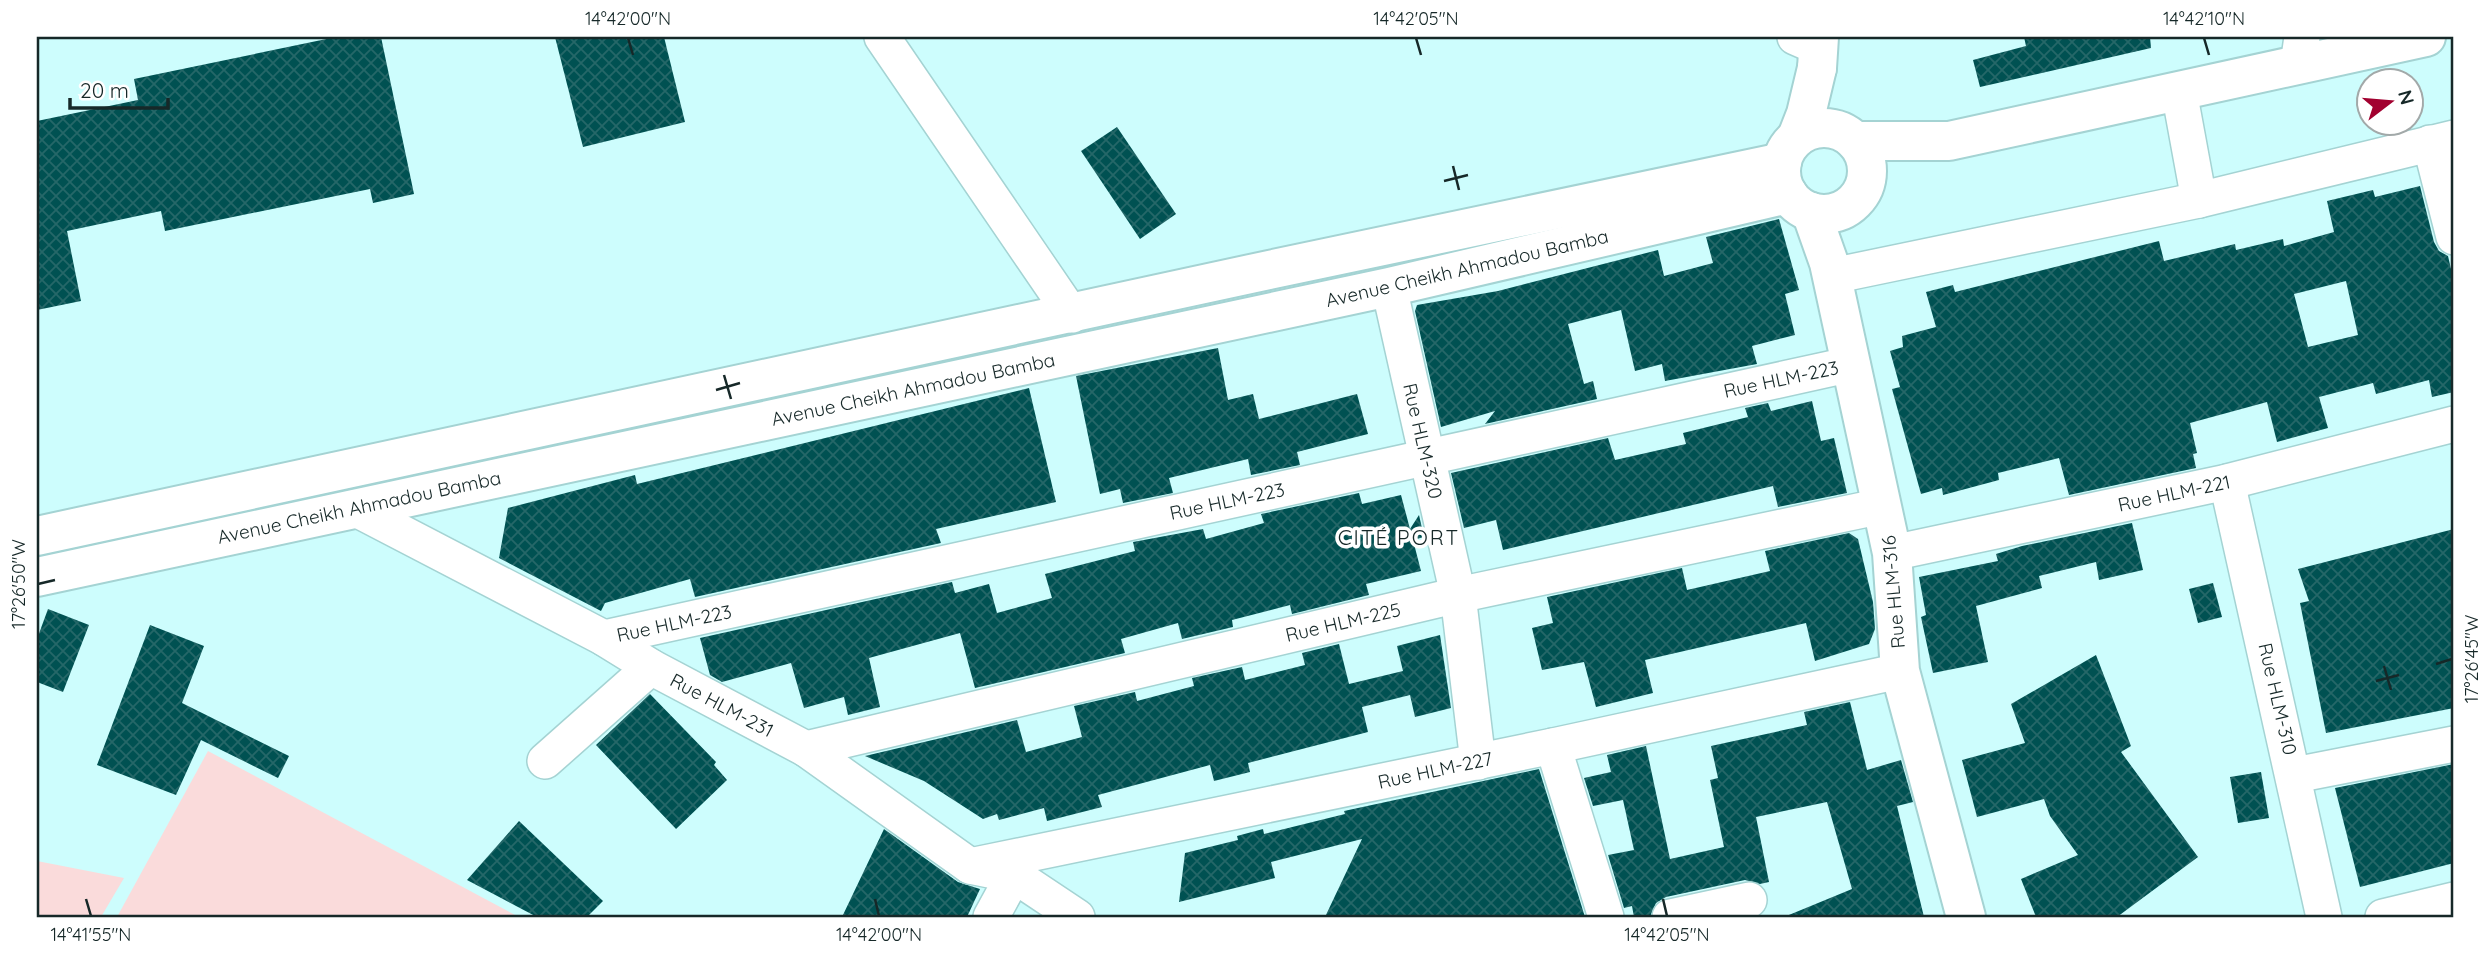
<svg xmlns="http://www.w3.org/2000/svg" width="2491" height="954" font-family="Quicksand,sans-serif">
  <style>
    .green { fill: #fadbdb }
    .building { fill: url(#building-cross-hatch); fill-rule: evenodd }
    .lines { fill: none; stroke-linecap: round; stroke-linejoin: round }
    .minor-casing { stroke: #a4d3d3; stroke-width: 38 }
    .tertiary-casing { stroke: #a4d3d3; stroke-width: 42 }
    .secondary-casing { stroke: #a4d3d3; stroke-width: 42 }
    .minor { stroke: #fff; stroke-width: 35 }
    .tertiary { stroke: #fff; stroke-width: 38 }
    .secondary { stroke: #fff; stroke-width: 38 }
    .ticks { fill: none; stroke: #162828; stroke-width: 2.5 }
    .labels { text-anchor: middle; stroke-width: 7; stroke-linejoin: round; paint-order: stroke }
    .street-label { font-size: 19px; fill: #162828; stroke: #fff }
    .neighbourhood-label { font-size: 21px; letter-spacing: 2px; fill: #162828; stroke: #fff }
    .neatline { fill: none; stroke: #162828; stroke-width: 2.5 }
    .ticks-label { font-size: 18px; text-anchor: middle; fill: #162828 }
  </style>
  <defs>
    <pattern id="building-cross-hatch" width="8" height="8" patternUnits="userSpaceOnUse" patternTransform="scale(1.75)"><rect width="8" height="8" fill="#005152"/><path d="M0 0l8 8M0 8l8-8" fill="none" stroke="#256768"/></pattern>
  </defs>
  <rect width="100%" height="100%" fill="#cdfdfd"/>
  <g class="green">
    <polygon points="208,751 519,917 117,917"/>
    <polygon points="37,861 124,878 101,917 37,917"/>
  </g>
  <g class="building">
    <polygon points="336,37 381,37 414,194 373,203 370,189 165,231 161,211 67,231 81,301 37,310 37,121 138,100 134,79"/>
    <polygon points="555,37 664,37 685,122 583,147"/>
    <polygon points="2024,37 2150,37 2151,48 1980,87 1973,60 2026,46"/>
    <polygon points="1117,127 1176,214 1140,239 1081,151"/>
    <path d="M2420 186 2434 242 2439 251 2448 256 2454 282V392L2432 397 2429 380 2376 394 2373 383 2319 397 2328 428 2277 442 2267 402 2190 423 2197 453 2193 454 2196 468 2069 495 2059 458 1998 473 1999 480 1943 495 1942 488 1921 494 1892 389 1900 387 1890 351 1903 347 1902 336 1936 327 1926 292 1953 285 1955 292 2159 241 2164 261 2235 244 2236 250 2283 239 2284 246 2334 232 2327 201 2373 190 2375 197ZM2346 281 2358 335 2308 347 2294 294Z"/>
    <polygon points="1779,219 1799,290 1785,294 1795,335 1752,346 1757,364 1665,381 1662,364 1635,371 1621,310 1568,324 1584,384 1593,381 1597,399 1485,424 1495,411 1441,427 1415,311 1417,305 1498,291 1658,250 1664,276 1713,263 1706,237"/>
    <polygon points="1218,348 1228,400 1253,394 1259,419 1357,394 1368,434 1297,452 1300,465 1251,475 1248,459 1169,478 1173,493 1123,503 1120,489 1100,494 1076,376"/>
    <polygon points="1029,388 1056,502 936,529 941,543 695,597 690,579 605,603 601,611 499,558 508,508 635,475 637,484"/>
    <polygon points="1812,401 1821,441 1834,438 1847,493 1778,507 1773,486 1503,550 1496,520 1464,528 1451,473 1608,438 1615,460 1686,444 1683,433 1748,417 1745,408 1768,403 1771,411"/>
    <polygon points="1359,493 1362,504 1401,495 1410,529 1419,515 1424,537 1413,540 1421,571 1366,584 1369,595 1292,614 1290,605 1232,620 1233,627 1182,639 1178,623 1121,639 1125,653 975,688 960,633 869,658 880,707 848,715 844,697 804,708 791,663 722,682 710,675 700,638 952,582 955,593 989,584 997,613 1052,598 1045,574 1135,551 1133,542 1203,529 1206,539 1264,523 1261,514"/>
    <polygon points="2132,523 2143,570 2099,580 2096,562 2039,576 2042,588 1976,606 1988,662 1933,673 1921,617 1926,615 1919,577 1998,561 1996,554 2022,546"/>
    <polygon points="2454,529 2454,708 2326,733 2300,603 2309,601 2298,569"/>
    <polygon points="1849,533 1858,539 1873,602 1875,629 1869,644 1815,661 1806,623 1645,660 1653,693 1596,707 1584,662 1542,670 1532,628 1553,623 1547,597 1682,568 1687,590 1770,571 1765,551"/>
    <polygon points="2213,583 2222,617 2198,623 2189,589"/>
    <polygon points="48,609 89,625 63,692 37,682 37,639"/>
    <polygon points="150,625 204,646 182,703 289,756 278,778 201,740 176,795 97,765"/>
    <polygon points="1440,635 1451,708 1415,717 1410,695 1362,707 1368,732 1248,763 1250,772 1214,781 1210,765 1098,795 1102,807 1047,821 1044,808 999,820 997,814 983,819 924,781 865,756 1017,720 1026,752 1082,737 1074,706 1135,692 1137,701 1194,686 1192,678 1242,667 1245,680 1305,665 1302,653 1339,644 1349,684 1403,671 1397,646"/>
    <polygon points="2096,655 2131,746 2121,752 2198,857 2117,917 2036,917 2021,879 2078,855 2050,816 2044,799 1977,817 1962,760 2025,743 2011,704"/>
    <polygon points="650,694 716,762 714,765 727,780 676,829 596,745"/>
    <polygon points="1850,702 1867,770 1901,760 1913,802 1897,806 1924,917 1784,917 1852,889 1827,802 1756,817 1769,882 1760,884 1745,880 1666,897 1656,903 1650,917 1634,917 1632,906 1624,908 1608,855 1634,850 1623,800 1593,806 1584,778 1611,772 1607,755 1646,746 1670,859 1724,847 1710,780 1718,778 1711,746 1807,725 1804,712"/>
    <polygon points="2454,764 2454,863 2360,887 2335,788"/>
    <polygon points="1539,769 1585,917 1325,917 1362,839 1271,862 1275,878 1179,902 1185,853 1238,840 1237,836 1263,829 1264,834 1345,814 1344,811"/>
    <polygon points="2261,772 2269,818 2238,823 2230,777"/>
    <polygon points="519,821 603,901 587,917 537,917 467,880"/>
    <polygon points="884,829 958,882 980,889 967,917 842,917"/>
  </g>
  <g class="lines">
    <defs>
      <g id="minor">
        <polyline points="882,37 1072,315"/>
        <polyline points="1795,37 1818,47"/>
        <polyline points="2298,65 2302,37"/>
        <polyline points="2179,91 2199,200"/>
        <polyline points="2430,143 2454,237"/>
        <polyline points="1832,276 2199,200 2454,138"/>
        <polyline points="1389,287 1458,595 1478,762"/>
        <polyline points="2227,482 2324,917"/>
        <polyline points="354,508 604,638 651,667 806,749 970,866 1014,875 1077,917"/>
        <polyline points="1892,553 2227,482 2454,424"/>
        <polyline points="604,638 1852,364"/>
        <polyline points="1553,746 1606,917"/>
        <polyline points="806,749 1458,595 1882,506"/>
        <polyline points="545,761 651,667"/>
        <polyline points="2295,775 2454,744"/>
        <polyline points="970,866 1553,746 1900,671"/>
        <polyline points="991,917 1014,875"/>
        <polyline points="1670,917 1749,900"/>
        <polyline points="2383,917 2454,900"/>
      </g>
      <g id="tertiary">
        <circle cx="1824" cy="171" r="43"/>
        <polyline points="1797,137 1806,114 1817,68"/>
        <polyline points="1855,141 1949,141 2426,37"/>
        <polyline points="1811,212 1829,263 1892,553 1900,671 1966,917"/>
        <polyline points="37,536 1269,270 1782,162"/>
        <polyline points="37,577 1389,287 1788,194"/>
      </g>
      <polyline id="secondary" points="1817,68 1819,37"/>
    </defs>
    <use href="#minor" class="minor-casing"/>
    <use href="#tertiary" class="tertiary-casing"/>
    <use href="#secondary" class="secondary-casing"/>
    <use href="#minor" class="minor"/>
    <use href="#tertiary" class="tertiary"/>
    <use href="#secondary" class="secondary"/>
  </g>
  <path class="ticks" d="M628 38 633 55M1416 38 1421 55M2204 38 2209 55M1453 166 1459 190M1444 181 1468 175M724 375 731 399M716 390 740 383M38 584 55 580M2436 664 2452 659M2384 666 2391 690M2376 681 2399 675M86 899 91 916M875 899 879 916M1663 899 1667 916"/>
  <g class="labels">
    <g class="street-label">
      <text transform="translate(1467 268) rotate(-13)" y="7">Avenue Cheikh Ahmadou Bamba</text>
      <text transform="translate(1781 379) rotate(-12)" y="7">Rue HLM-223</text>
      <text transform="translate(913 389) rotate(-12)" y="7">Avenue Cheikh Ahmadou Bamba</text>
      <text transform="translate(1423 441) rotate(77)" y="7">Rue HLM-320</text>
      <text transform="translate(2174 493) rotate(-12)" y="7">Rue HLM-221</text>
      <text transform="translate(1227 501) rotate(-12)" y="7">Rue HLM-223</text>
      <text transform="translate(359 507) rotate(-12)" y="7">Avenue Cheikh Ahmadou Bamba</text>
      <text transform="translate(1893 592) rotate(-95)" y="7">Rue HLM-316</text>
      <text transform="translate(1343 622) rotate(-13)" y="7">Rue HLM-225</text>
      <text transform="translate(674 623) rotate(-12)" y="7">Rue HLM-223</text>
      <text transform="translate(2278 699) rotate(77)" y="7">Rue HLM-310</text>
      <text transform="translate(722 705) rotate(28)" y="7">Rue HLM-231</text>
      <text transform="translate(1435 770) rotate(-12)" y="7">Rue HLM-227</text>
    </g>
    <g class="neighbourhood-label">
      <text x="1399" y="545">CITÉ PORT</text>
    </g>
  </g>
  <rect width="2491" height="954" fill="none" stroke="#ffffff" stroke-width="77"/>
  <g transform="translate(2390 102) rotate(74)"><circle r="33" fill="#ffffff" stroke="#a2a9a9" stroke-width="2"/>
  <path d="M0-5L12 26L0 18L-12 26Z" fill="#a20130"/>
  <text y="-10" font-size="19" font-weight="bold" text-anchor="middle" fill="#162828">N</text>
  </g>
  <path d="M70 98v10h98v-10" fill="none" stroke="#162828" stroke-width="3.5"/>
  <text x="80" y="98" font-size="21" fill="#162828" stroke="#ffffff" stroke-width="5" paint-order="stroke">20 m</text>
  <rect x="38" y="38" width="2414" height="878" class="neatline"/>
  <g class="ticks-label">
    <text x="628" y="25">14°42'00"N</text>
    <text x="1416" y="25">14°42'05"N</text>
    <text x="2204" y="25">14°42'10"N</text>
    <text transform="translate(19 584) rotate(-90)" y="6">17°26'50"W</text>
    <text transform="translate(2472 659) rotate(-90)" y="6">17°26'45"W</text>
    <text x="91" y="941">14°41'55"N</text>
    <text x="879" y="941">14°42'00"N</text>
    <text x="1667" y="941">14°42'05"N</text>
  </g>
</svg>
